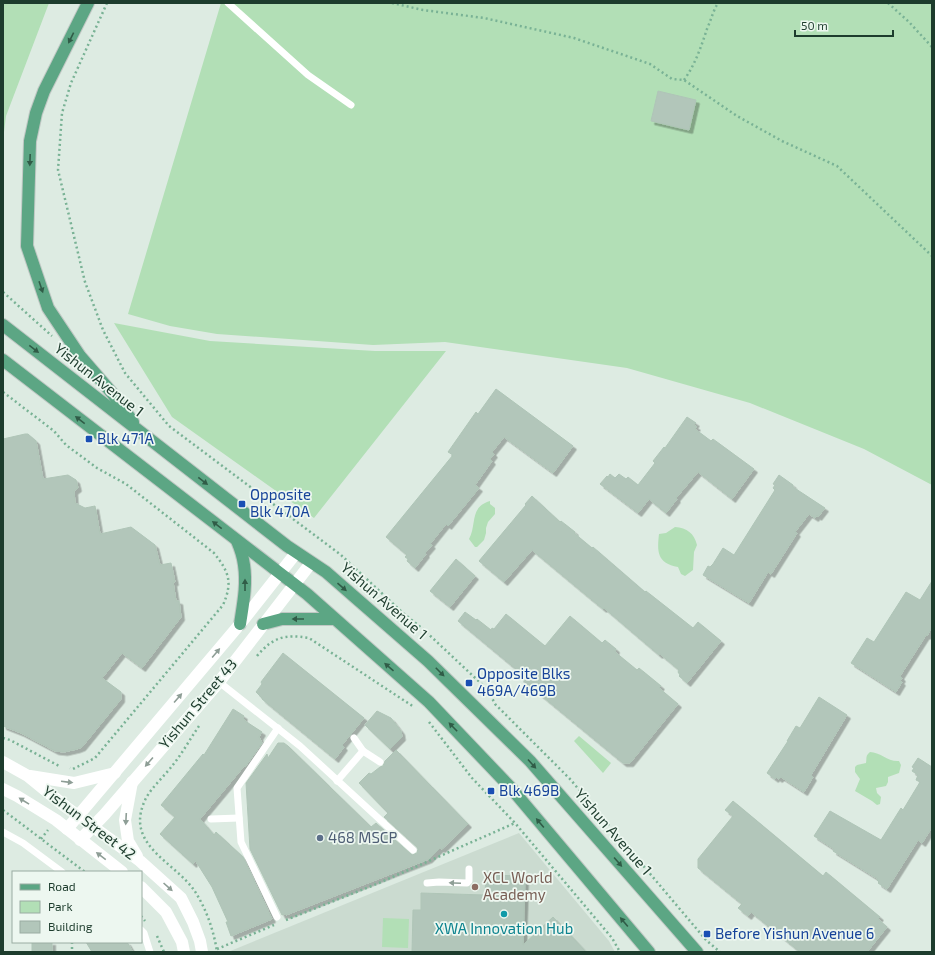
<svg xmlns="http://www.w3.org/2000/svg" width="935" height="955" font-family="'Exo 2',sans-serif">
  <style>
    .built { fill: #cbdbd0 }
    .green { fill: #b2dfb6 }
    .building { fill: #b2c6ba; stroke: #afc5b7; filter: url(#shadow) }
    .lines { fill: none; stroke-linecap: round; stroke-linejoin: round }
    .primary-casing { stroke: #c0c8c4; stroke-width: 14 }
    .path { stroke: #79b295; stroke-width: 2.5; stroke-dasharray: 2 3; stroke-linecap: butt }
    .lane { stroke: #fff; stroke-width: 7 }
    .street { stroke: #fff; stroke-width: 12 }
    .primary { stroke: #5ca684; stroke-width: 12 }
    .oneway { fill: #305c47 }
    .oneway2 { fill: #8e9e96 }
    .transit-dot { fill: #1a4fb4; stroke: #edf7f0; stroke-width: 1.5 }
    .service-dot { fill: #5c6f8a; stroke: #edf7f0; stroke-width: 1.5 }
    .education-dot { fill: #8d6e63; stroke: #edf7f0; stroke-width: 1.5 }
    .culture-dot { fill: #0f9aa8; stroke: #edf7f0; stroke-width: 1.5 }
    .labels { text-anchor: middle; stroke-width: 3.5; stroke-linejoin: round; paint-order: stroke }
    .street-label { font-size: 15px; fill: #1d3c2d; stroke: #edf7f0 }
    .transit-label { font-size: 15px; fill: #164399; stroke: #edf7f0; text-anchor: start }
    .service-label { font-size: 15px; fill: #4e5e75; stroke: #edf7f0; text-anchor: start }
    .education-label { font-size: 15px; fill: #785e54; stroke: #edf7f0; text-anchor: start }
    .culture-label { font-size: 15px; fill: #0d838f; stroke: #edf7f0 }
  </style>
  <defs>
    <filter id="shadow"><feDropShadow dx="3.5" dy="3.5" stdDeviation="0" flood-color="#0004"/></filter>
  </defs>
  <rect width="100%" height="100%" fill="#ddebe2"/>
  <polygon class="built" points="519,833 609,941 615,952 228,952"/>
  <g class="green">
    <polygon points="3,3 49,3 6,116 3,140"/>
    <polygon points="221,3 932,3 932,485 864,449 750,403 627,368 445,342 373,345 217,334 170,326 128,314"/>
    <polygon points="114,323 210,341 375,351 446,351 314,518 172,417"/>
    <path d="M490 501V504L495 508V514L488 522 486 528V533L484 540 477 547H475L469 539C477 525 469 507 490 501Z"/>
    <path d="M675 527C687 528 694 533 697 545L694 552 693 570 685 576 681 574 678 567C657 563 657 552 659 534L666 533Z"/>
    <polygon points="579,736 611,763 603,773 574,741"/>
    <path d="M870 752C880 752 888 762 899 761L901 765 899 773 888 777V782L886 786 876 788 877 793 881 797 880 804 877 805 872 801 855 791 860 779 855 772V767L857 765 866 763C867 758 865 756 870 752Z"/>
    <polygon points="383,918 409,919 408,948 382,947"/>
  </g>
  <g class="building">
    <polygon points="658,91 696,100 689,130 651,121"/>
    <polygon points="496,389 573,446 553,473 504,437 492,452 494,454 490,459 492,461 475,485 479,488 448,526 446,524 430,544 432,545 425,553 426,554 415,568 407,561 408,559 405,557 407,555 386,537 453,455 448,452 476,412 478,414"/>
    <polygon points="687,417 696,423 694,425 697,427 695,429 711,441 713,439 754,469 732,499 698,472 676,498 677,499 666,513 649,499 638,513 600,484 607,476 608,477 610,474 615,478 619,474 626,479 628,477 638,485 655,463 653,461 664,447 665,448"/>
    <polygon points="25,434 28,434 36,441 43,479 68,475 76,480 78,488 74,491 75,503 85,508 95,506 100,534 131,527 155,545 160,565 171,563 175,582 173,582 176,601 179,601 181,617 142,668 122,653 102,678 121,692 121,699 82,747 77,749 64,752 55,751 21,733 3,726 3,439"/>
    <polygon points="779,475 793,485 793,487 825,508 818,517 817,515 815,518 809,514 795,532 797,533 771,574 768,572 749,603 703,575 708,566 710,567 713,564 723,548 734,555 775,490 773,488 775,485 773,484"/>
    <polygon points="532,496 560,522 561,521 575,532 574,533 592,548 593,547 645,592 646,591 693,628 698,622 721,641 687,683 679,676 680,675 678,672 679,670 660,654 659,655 604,608 603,609 580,590 532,550 504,582 479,561 526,505 525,504"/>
    <polygon points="456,559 475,576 450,607 430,591"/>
    <polygon points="932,581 932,627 927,636 926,635 900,676 902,678 900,681 902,682 896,692 851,663 867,638 874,642 906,592 920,600"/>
    <polygon points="465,612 476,620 477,619 491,630 492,628 494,629 506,614 545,646 570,616 602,643 605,640 616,649 615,652 637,670 639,668 661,686 659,688 678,704 630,763 623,763 520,678 523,675 458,621"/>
    <polygon points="283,653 364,718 342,745 344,747 335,759 262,699 262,698 256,692 262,684 261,682"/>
    <polygon points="819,697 847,715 811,775 813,777 804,792 781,777 779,779 776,777 775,779 767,773 788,741 787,741 796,726 800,728"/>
    <polygon points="233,709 244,716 243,718 245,720 245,721 262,732 259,737 262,743 245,767 245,765 200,819 214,835 216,832 243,857 272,919 231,936 226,922 228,922 212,887 195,860 193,864 160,834 175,817 161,805 203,754 204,755"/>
    <polygon points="377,711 391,718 401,731 402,737 390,749 365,725"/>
    <polygon points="278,743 284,743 288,746 371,827 376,823 412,855 417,853 418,849 417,847 384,817 388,813 359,783 369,773 371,774 380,767 383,766 385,761 396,750 468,824 442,849 440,848 429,859 286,915 285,914 282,915 250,849 246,783 267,754 268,758"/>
    <polygon points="918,758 932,767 932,827 922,843 918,840 887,889 878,883 879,882 877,880 878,879 833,851 834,849 814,836 830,811 881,840 901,808 903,810 920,782 916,780 918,775 912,771 914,768 912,767"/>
    <polygon points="733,801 823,876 826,872 880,917 878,919 887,927 867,952 800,952 751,912 748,916 738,908 742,904 698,868 698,859 733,816 725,810"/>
    <polygon points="486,875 525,876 523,945 553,917 586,952 412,952 413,910 421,910 421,893 485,895"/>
    <rect x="32" y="942" width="20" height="10"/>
    <polygon points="86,942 127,942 133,952 92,952"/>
  </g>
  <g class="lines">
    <defs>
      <g id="primary">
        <polyline points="88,3 44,91 36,113 30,141 27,246 48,308 80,356 112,393 133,422"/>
        <polyline points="3,325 287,546 326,572 428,661 530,761 697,952"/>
        <polyline points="3,360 307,594 429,702 511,788 649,952"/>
        <path d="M237 541C240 548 243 557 244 565 247 585 243 604 240 624"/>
        <polyline points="263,624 282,619 334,619"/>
      </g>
    </defs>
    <use href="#primary" class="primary-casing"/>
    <g class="path">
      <polyline points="107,3 71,83 62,113 58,170 85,282 103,330 125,373 169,426 341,555 403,613 423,629 488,690 495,704 570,779 706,940 720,952"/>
      <polyline points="392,3 423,10 484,18 574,38 650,64 672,79 684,80 737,116 782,141 837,166 932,256"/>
      <polyline points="888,3 909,22 932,47"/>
      <path d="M684 80C695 65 701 47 707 29 711 20 713 11 718 3"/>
      <polyline points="3,292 52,336"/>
      <path d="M3 392 54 431 66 445 97 468 126 484 214 553C229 572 233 582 223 605L95 758 73 769 70 768"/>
      <path d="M257 656C273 637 285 634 309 638L414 707"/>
      <polyline points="429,722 472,778 515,823 612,938 620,952"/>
      <path d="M199 726C190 739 182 754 172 766 163 778 148 790 143 805 128 846 174 862 194 890 206 908 214 931 217 952"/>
      <polyline points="3,738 10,740 61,767"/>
      <polyline points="3,810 85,872"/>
      <polyline points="41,839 48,830"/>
      <polyline points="141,916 145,921"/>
      <polyline points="286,920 379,883 515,823"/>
      <polyline points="157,936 164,952"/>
      <polyline points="72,942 72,952"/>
      <polyline points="217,949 274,925"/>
    </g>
    <g class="lane">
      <polyline points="228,3 308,75 351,105"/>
      <polyline points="219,682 300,746 413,850"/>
      <polyline points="354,738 363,751"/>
      <polyline points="337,781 363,751 380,762"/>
      <polyline points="211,819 239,818"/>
      <polyline points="3,832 23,843 62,872"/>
      <polyline points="427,883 439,882 467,883 469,881 469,869"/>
      <polyline points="277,917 241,842 237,788 278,728"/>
      <polyline points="141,930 144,933 150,952"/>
    </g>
    <g class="street">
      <polyline points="3,762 28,776 66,807 140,861 181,898 193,922 200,941 202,952"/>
      <polyline points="30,776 74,783 115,773"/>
      <polyline points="132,782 125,820 128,841 137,856"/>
      <polyline points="3,789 17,796 56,820 122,872"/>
      <polyline points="67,829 240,624 296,553"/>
      <polyline points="80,840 105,814 219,682 311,563"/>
      <polyline points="141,887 166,912 182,942 184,952"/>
    </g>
    <use href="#primary" class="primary"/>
  </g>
  <defs><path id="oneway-solid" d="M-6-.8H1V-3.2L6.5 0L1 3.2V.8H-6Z"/></defs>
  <g class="oneway">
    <use href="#oneway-solid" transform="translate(71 38) rotate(116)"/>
    <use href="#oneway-solid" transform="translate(30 160) rotate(92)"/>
    <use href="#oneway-solid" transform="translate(41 287) rotate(71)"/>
    <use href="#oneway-solid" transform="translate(34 349) rotate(38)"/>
    <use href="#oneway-solid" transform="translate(80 420) rotate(-142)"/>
    <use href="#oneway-solid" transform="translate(203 481) rotate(38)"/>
    <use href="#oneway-solid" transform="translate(217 525) rotate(-142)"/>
    <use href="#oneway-solid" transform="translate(245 585) rotate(-90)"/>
    <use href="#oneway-solid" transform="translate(342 587) rotate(41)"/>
    <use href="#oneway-solid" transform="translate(298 619) rotate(180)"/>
    <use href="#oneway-solid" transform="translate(389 667) rotate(-139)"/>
    <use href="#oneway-solid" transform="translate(440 672) rotate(45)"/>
    <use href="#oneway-solid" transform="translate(453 727) rotate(-134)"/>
    <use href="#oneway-solid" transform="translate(532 764) rotate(48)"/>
    <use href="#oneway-solid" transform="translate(540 823) rotate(-130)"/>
    <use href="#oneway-solid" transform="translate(618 862) rotate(49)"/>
    <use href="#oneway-solid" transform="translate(624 922) rotate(-130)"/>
  </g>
  <g class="oneway2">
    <use href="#oneway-solid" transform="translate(216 653) rotate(-50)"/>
    <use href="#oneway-solid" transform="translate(178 698) rotate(-49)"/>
    <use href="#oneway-solid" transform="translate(149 762) rotate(131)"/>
    <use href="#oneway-solid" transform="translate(67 782) rotate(7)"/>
    <use href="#oneway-solid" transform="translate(24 801) rotate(-148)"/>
    <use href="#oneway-solid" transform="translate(126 819) rotate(93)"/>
    <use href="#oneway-solid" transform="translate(101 856) rotate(-143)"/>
    <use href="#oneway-solid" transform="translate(455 883) rotate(-178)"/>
    <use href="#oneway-solid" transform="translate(168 887) rotate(42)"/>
  </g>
  <g class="transit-dot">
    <rect x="85" y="435" width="8" height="8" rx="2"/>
    <rect x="238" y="500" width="8" height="8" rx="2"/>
    <rect x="465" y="679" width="8" height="8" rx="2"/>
    <rect x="487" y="787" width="8" height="8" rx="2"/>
    <rect x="703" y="930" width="8" height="8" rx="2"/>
  </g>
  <circle class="service-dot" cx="320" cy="838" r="4"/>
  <circle class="education-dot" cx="475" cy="887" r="4"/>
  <circle class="culture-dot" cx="504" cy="914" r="4"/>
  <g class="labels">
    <g class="street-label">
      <text transform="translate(99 380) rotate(38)" y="5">Yishun Avenue 1</text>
      <text transform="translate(384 601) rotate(41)" y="5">Yishun Avenue 1</text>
      <text transform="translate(198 704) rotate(-50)" y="5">Yishun Street 43</text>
      <text transform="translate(89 823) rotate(37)" y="5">Yishun Street 42</text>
      <text transform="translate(613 832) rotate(49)" y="5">Yishun Avenue 1</text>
    </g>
    <g class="transit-label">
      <text x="97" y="444">Blk 471A</text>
      <text x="250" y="500">Opposite<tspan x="250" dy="17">Blk 470A</tspan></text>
      <text x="477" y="679">Opposite Blks<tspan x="477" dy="17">469A/469B</tspan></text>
      <text x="499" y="796">Blk 469B</text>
      <text x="715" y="939">Before Yishun Avenue 6</text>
    </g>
    <g class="service-label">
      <text x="328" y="843">468 MSCP</text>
    </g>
    <g class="education-label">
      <text x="483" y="883">XCL World<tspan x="483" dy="17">Academy</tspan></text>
    </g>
    <g class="culture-label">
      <text x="504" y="934">XWA Innovation Hub</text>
    </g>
  </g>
  <rect width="935" height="955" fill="none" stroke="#1d3c2d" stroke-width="8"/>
  <rect x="12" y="871" width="130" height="72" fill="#edf7f0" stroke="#9aaca2"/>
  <rect x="20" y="884" width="20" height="6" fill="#5ca684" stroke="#9aaca2"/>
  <text x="48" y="891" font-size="12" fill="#1d3c2d">Road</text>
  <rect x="20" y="901" width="20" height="12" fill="#b2dfb6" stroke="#9aaca2"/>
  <text x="48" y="911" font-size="12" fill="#1d3c2d">Park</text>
  <rect x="20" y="921" width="20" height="12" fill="#b2c6ba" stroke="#9aaca2"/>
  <text x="48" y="931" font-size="12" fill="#1d3c2d">Building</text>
  <path d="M795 30v6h98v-6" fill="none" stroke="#1d3c2d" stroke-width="2"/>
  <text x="801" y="30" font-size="12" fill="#1d3c2d" stroke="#edf7f0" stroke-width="3" paint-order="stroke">50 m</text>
</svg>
